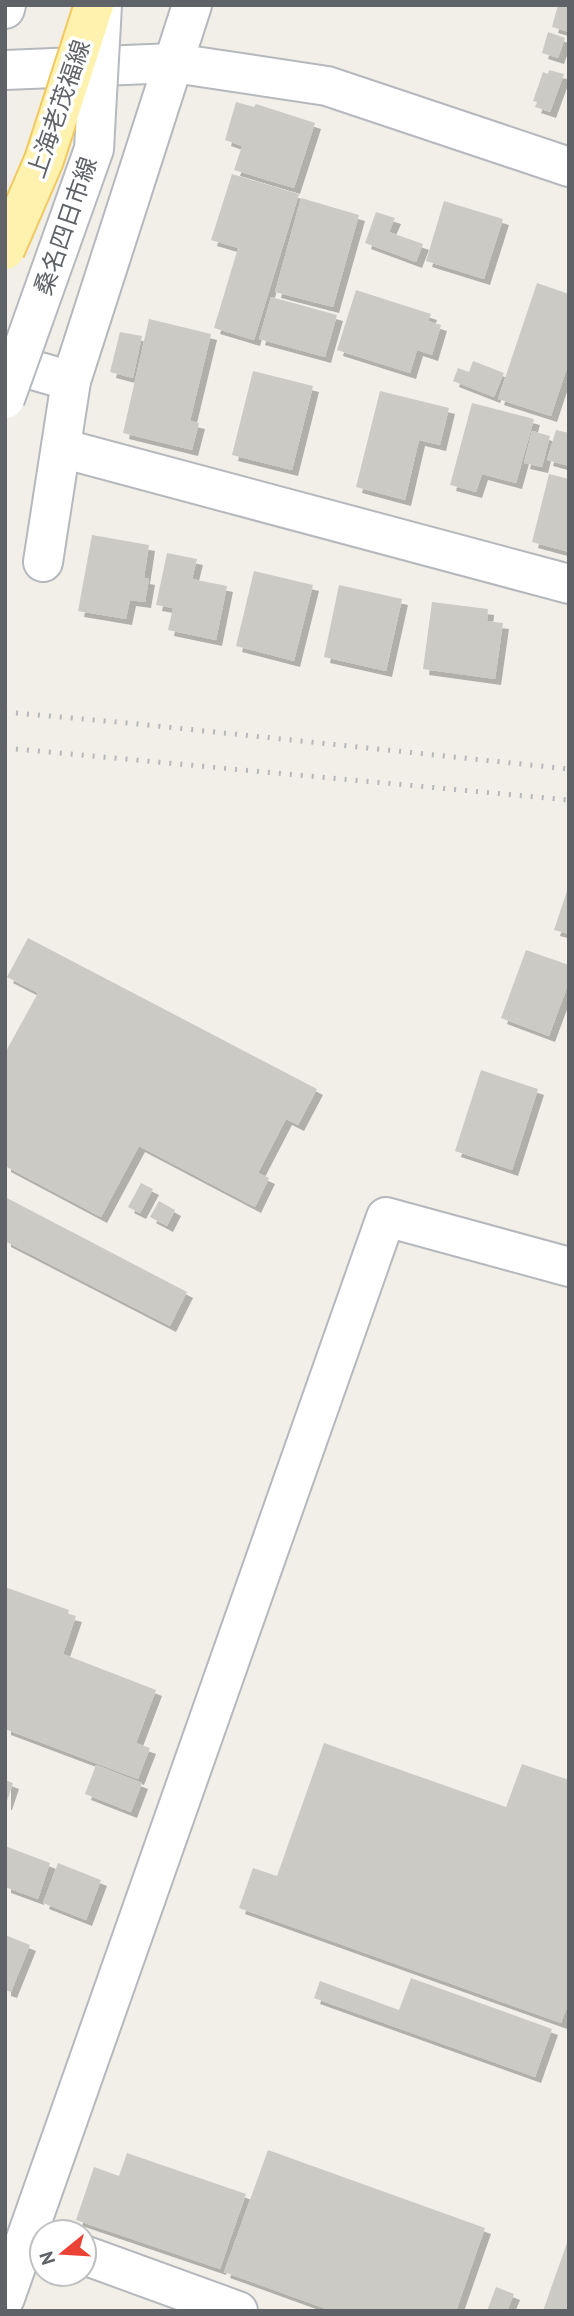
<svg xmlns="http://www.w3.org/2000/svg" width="574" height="2316" font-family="'PT Sans','Noto Sans JP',sans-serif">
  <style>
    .building { fill: #cccac5; filter: url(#shadow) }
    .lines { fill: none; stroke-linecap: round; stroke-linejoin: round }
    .minor-casing { stroke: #b5b8bc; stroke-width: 42 }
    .secondary-casing { stroke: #b6babf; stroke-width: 42 }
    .minor { stroke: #fff; stroke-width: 38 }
    .secondary { stroke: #fff; stroke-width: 38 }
    .rail { stroke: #b6b7b8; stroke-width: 5; stroke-dasharray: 2 9; stroke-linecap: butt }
    .secondary-bridge-casing { stroke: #b6babf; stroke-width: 42; stroke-linecap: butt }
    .primary-bridge-casing { stroke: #f2c960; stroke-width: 42; stroke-linecap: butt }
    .secondary-bridge { stroke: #fff; stroke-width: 38 }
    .primary-bridge { stroke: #fff2af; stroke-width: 38 }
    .labels { text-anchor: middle; stroke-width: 7; stroke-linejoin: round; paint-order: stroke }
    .street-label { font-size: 24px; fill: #5f6368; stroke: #fff }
  </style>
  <defs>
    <filter id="shadow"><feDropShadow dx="6" dy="6" stdDeviation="0" flood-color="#0004"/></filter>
  </defs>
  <rect width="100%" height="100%" fill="#f1efe8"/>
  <g class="building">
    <polygon points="558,5 569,6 569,32 552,27"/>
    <polygon points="548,32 565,38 558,58 542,53"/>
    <polygon points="549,70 564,74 550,112 535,107 537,102 533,101 543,72 548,74"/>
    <polygon points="236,102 254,107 256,104 315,123 294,188 234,170 242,146 225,140"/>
    <polygon points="232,174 299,194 254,340 214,328 238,248 211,240"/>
    <polygon points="301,198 359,215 333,307 275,292"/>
    <polygon points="444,201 503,219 484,279 426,261"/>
    <polygon points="376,212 395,218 389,232 423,244 416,262 365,243"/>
    <polygon points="537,283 569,294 569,362 551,416 498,399"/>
    <polygon points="356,290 431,314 428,321 441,325 432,355 417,350 410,373 337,350"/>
    <polygon points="271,297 337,315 325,357 259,339"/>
    <polygon points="149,319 211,334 190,421 199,423 192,450 123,433"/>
    <polygon points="120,332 142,336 133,378 110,372"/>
    <polygon points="473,361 504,373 494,397 453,381 458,368 469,372"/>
    <polygon points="253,371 313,386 292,470 232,455"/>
    <polygon points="380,391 449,408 440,445 419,440 405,500 356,487"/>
    <polygon points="472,403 534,419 516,483 482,474 476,492 450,485"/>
    <polygon points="556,430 569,433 569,466 547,460"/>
    <polygon points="532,431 550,436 542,467 524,463"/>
    <polygon points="549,474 569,479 569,552 532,542"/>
    <polygon points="92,535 149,545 144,578 149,579 145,602 130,600 126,619 78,611"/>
    <polygon points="167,553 197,559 192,579 227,586 216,640 168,630 173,608 156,605"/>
    <polygon points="254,571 313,585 294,661 236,646"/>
    <polygon points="339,585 402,599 386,671 324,657"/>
    <polygon points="432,602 488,609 487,621 503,623 495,679 423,669"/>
    <polygon points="568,888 569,888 569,934 554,930"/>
    <polygon points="28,938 317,1089 298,1125 286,1119 258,1173 269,1178 255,1207 139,1146 101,1217 5,1166 5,1053 38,993 7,977"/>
    <polygon points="526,950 569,965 569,982 549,1036 501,1018"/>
    <polygon points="481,1070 538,1089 512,1170 455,1151"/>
    <polygon points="141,1183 153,1189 140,1213 128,1207"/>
    <polygon points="5,1197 187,1292 170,1326 5,1241"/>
    <polygon points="159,1201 175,1210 167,1226 150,1217"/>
    <polygon points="5,1587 69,1610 68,1614 76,1616 63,1654 156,1690 136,1743 150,1748 138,1779 5,1729"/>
    <polygon points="324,1743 506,1807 522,1764 569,1780 569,2002 561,2023 239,1908 253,1868 277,1876"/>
    <polygon points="96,1765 142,1783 131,1812 85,1794"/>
    <polygon points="5,1780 13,1783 6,1804 5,1804"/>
    <polygon points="5,1846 50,1863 38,1899 5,1887"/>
    <polygon points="58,1863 101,1880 86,1920 43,1903"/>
    <polygon points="5,1935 30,1945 11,1992 5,1990"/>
    <polygon points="411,1978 552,2029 535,2077 314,1998 320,1981 399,2010"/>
    <polygon points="268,2150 485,2228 456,2311 332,2311 224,2272"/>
    <polygon points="127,2153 246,2194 220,2269 76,2220 94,2167 119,2176"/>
    <polygon points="568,2240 569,2311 543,2311"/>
    <polygon points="496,2287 514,2294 507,2311 487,2311"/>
  </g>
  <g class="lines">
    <defs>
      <g id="minor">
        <polyline points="5,70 174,63 327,86 569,167"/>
        <polyline points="5,362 71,381"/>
        <polyline points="61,448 569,584"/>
        <polyline points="43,562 71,381 192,5"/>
        <polyline points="84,2255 238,2311"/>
        <polyline points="5,2298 386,1217 569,1267"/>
      </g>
      <polyline id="secondary" points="5,9 6,5"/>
    </defs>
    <use href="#minor" class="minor-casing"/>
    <use href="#secondary" class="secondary-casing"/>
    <use href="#minor" class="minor"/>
    <use href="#secondary" class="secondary"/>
    <g class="rail">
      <polyline points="5,712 138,724 569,769"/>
      <polyline points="5,748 569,800"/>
    </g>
    <defs>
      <polyline id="secondary-bridge" points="5,399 94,149 102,5"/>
      <polyline id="primary-bridge" points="5,250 44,160 94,5"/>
    </defs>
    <use href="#secondary-bridge" class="secondary-bridge-casing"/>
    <use href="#primary-bridge" class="primary-bridge-casing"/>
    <use href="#secondary-bridge" class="secondary-bridge"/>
    <use href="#primary-bridge" class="primary-bridge"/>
  </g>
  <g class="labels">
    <g class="street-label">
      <text transform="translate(59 109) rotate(-71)" y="8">上海老茂福線</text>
      <text transform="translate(66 226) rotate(-71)" y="8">桑名四日市線</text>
    </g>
  </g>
  <rect width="574" height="2316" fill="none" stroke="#5f6368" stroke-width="14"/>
  <g transform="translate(63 2253) rotate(252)"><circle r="33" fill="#ffffff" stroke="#bfc1c3" stroke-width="2"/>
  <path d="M0-5L12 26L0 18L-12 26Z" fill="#ea4335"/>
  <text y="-10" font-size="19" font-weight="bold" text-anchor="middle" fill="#5f6368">N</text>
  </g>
</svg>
